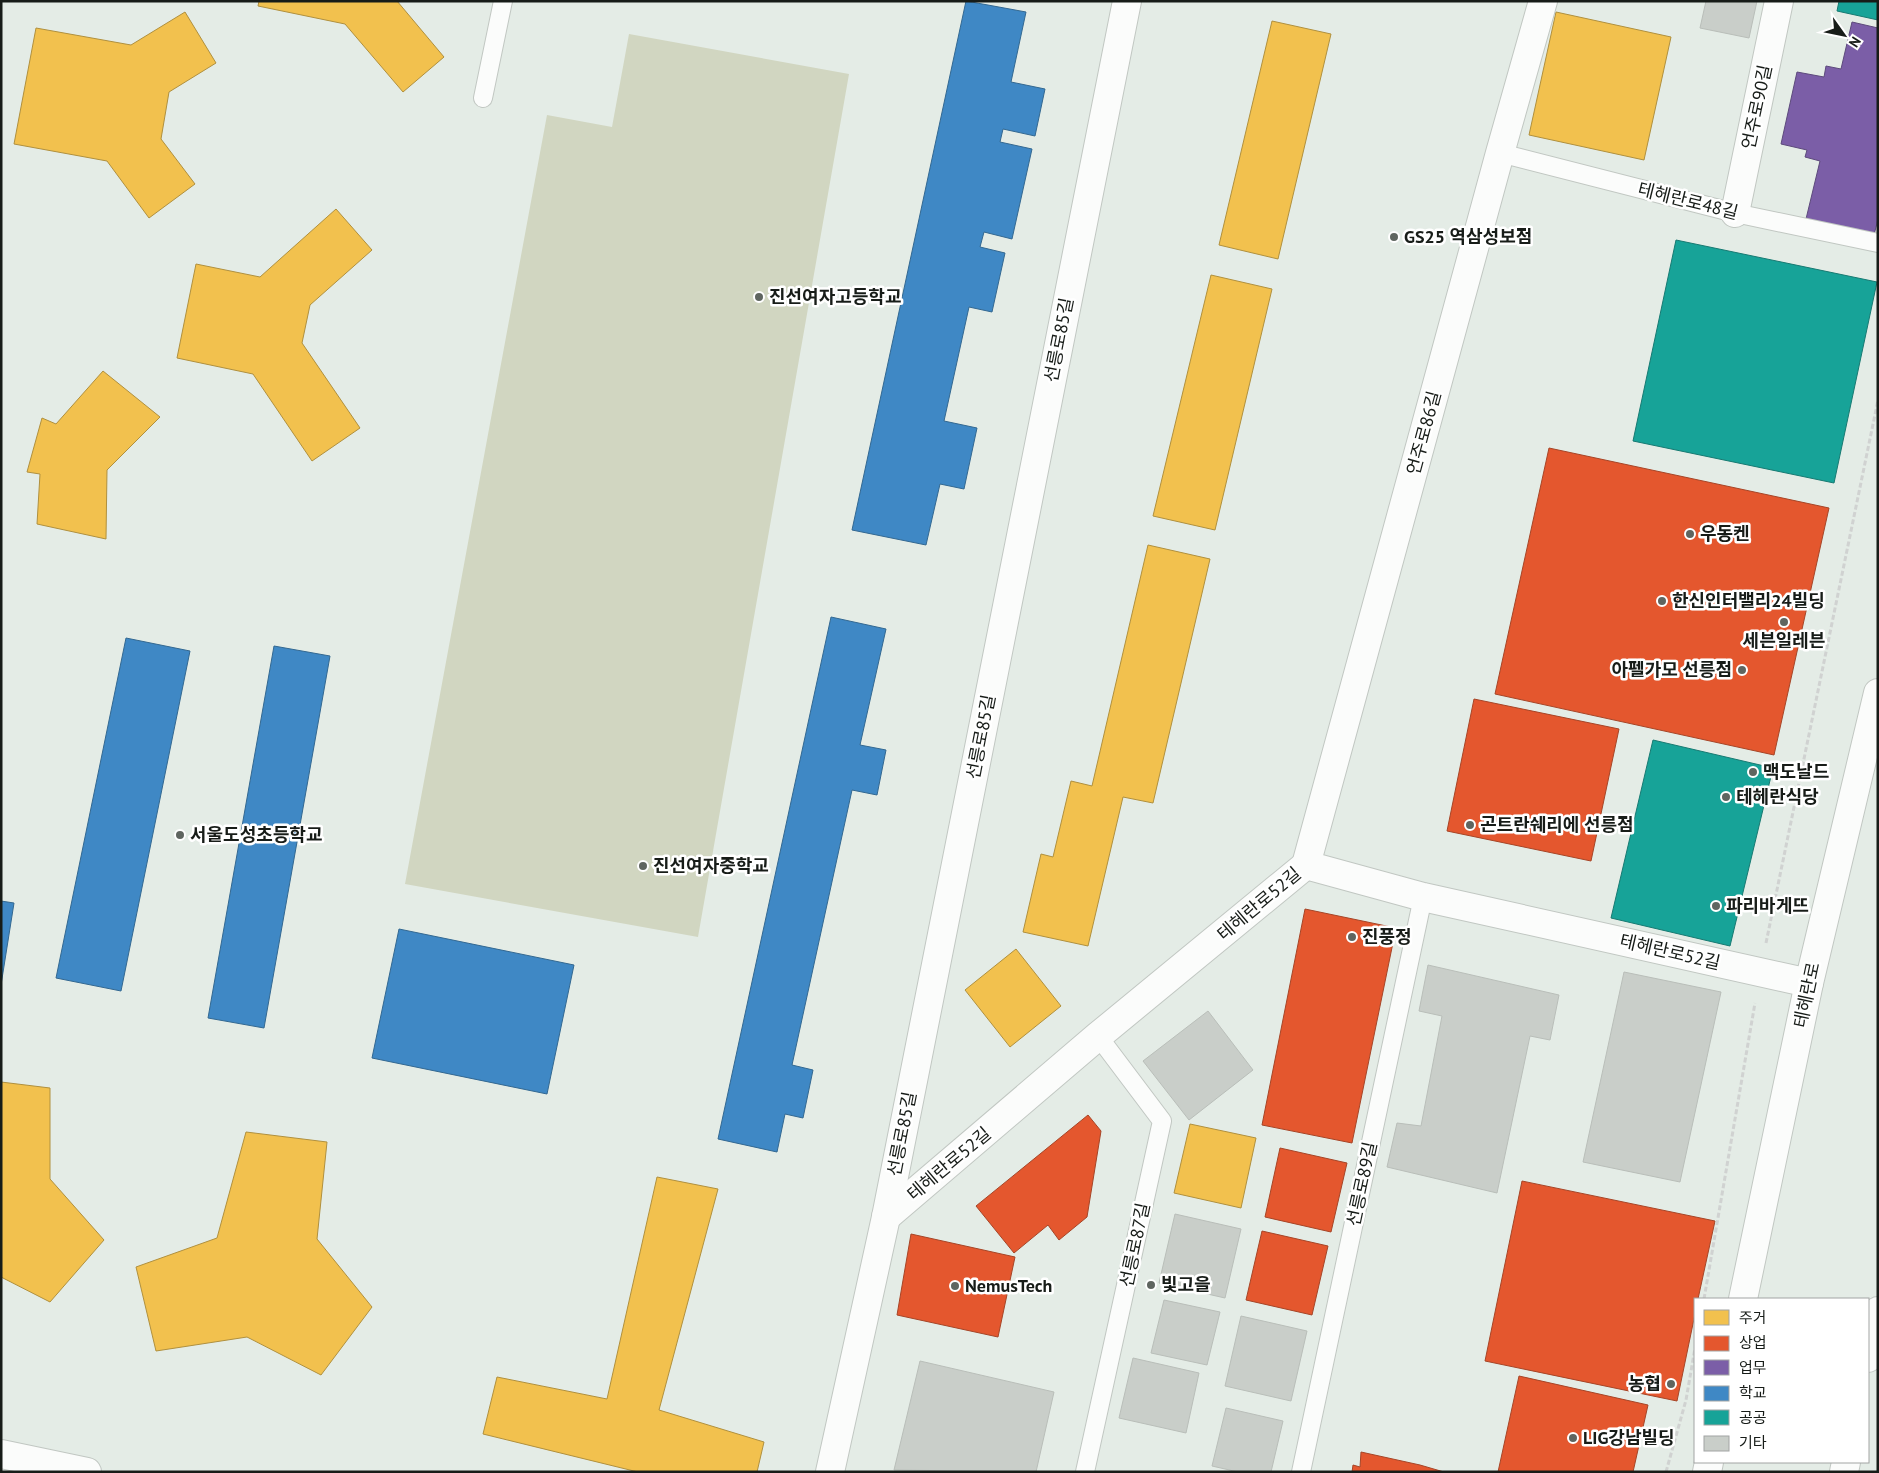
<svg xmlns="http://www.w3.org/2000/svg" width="1879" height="1473" font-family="'PT Sans','Noto Sans KR',sans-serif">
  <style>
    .garden { fill: #d1d6c1 }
    .homes { fill: #f2c14e; stroke: #b0903e }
    .shops { fill: #e4572e; stroke: #a64527 }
    .offices { fill: #7b5ea7; stroke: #5d4a7c }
    .schools { fill: #3f88c5; stroke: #336891 }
    .public { fill: #17a398; stroke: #177a72 }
    .building { fill: #c9cec9; stroke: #b9beb9 }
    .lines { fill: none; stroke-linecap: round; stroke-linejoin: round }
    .lane-casing { stroke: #c1c7c2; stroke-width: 20 }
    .street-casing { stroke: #c1c7c2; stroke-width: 30 }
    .secondary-casing { stroke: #c1c7c2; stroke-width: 30 }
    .primary-casing { stroke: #c1c7c2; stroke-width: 30 }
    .path { stroke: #d0d2d1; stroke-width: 3; stroke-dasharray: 5 2.5; stroke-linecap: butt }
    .lane { stroke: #fbfcfb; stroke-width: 18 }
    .street { stroke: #fbfcfb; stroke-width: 28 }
    .secondary { stroke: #fbfcfb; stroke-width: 28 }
    .primary { stroke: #fbfcfb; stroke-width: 28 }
    .poi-dot { fill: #5f6560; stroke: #fff; stroke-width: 2 }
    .labels { text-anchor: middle; stroke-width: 5; stroke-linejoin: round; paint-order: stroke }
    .street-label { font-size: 18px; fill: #171c18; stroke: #fff }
    .poi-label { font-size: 18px; font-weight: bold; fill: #171c18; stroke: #fff; text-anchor: start }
  </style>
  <rect width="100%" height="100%" fill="#e4ece6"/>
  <polygon class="garden" points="629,34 849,74 698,937 405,884 547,115 612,127"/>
  <g class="homes">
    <polygon points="259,1 397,1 444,57 403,92 345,24 258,6"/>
    <polygon points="185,12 216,63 169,92 161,139 195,184 149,218 107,161 14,144 36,28 131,45"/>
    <polygon points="1556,12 1671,37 1644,160 1529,135"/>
    <polygon points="1272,21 1331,34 1278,259 1219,245"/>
    <polygon points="336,209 372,250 310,305 302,343 360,428 312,461 253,374 177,358 196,264 260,277"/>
    <polygon points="1211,275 1272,289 1215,530 1153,516"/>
    <polygon points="103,371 160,417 107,470 106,539 37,524 40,474 27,472 42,418 56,424"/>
    <polygon points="1148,545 1210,559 1153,803 1123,797 1088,946 1023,932 1041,854 1053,857 1071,781 1092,786"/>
    <polygon points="1016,949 1061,1006 1010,1047 965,990"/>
    <polygon points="1,1082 50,1088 50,1179 104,1240 50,1302 1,1277"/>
    <polygon points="1190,1124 1256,1138 1241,1208 1174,1193"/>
    <polygon points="246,1132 327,1142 317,1239 372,1307 321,1375 247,1337 156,1351 136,1267 217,1238"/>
    <polygon points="657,1177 718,1189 659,1410 764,1442 757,1472 638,1472 483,1434 497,1377 607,1399"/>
  </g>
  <g class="shops">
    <polygon points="1549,448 1829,508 1774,755 1495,694"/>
    <polygon points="1474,699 1619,729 1591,861 1447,831"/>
    <polygon points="1305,909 1396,928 1352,1143 1262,1125"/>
    <polygon points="1088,1115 1101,1131 1087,1217 1059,1240 1048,1225 1014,1253 976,1206"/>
    <polygon points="1280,1148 1347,1163 1331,1232 1265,1217"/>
    <polygon points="1522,1181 1715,1221 1698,1299 1695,1299 1695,1314 1677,1401 1485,1361"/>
    <polygon points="1262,1231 1328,1246 1312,1315 1246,1300"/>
    <polygon points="911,1234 1015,1257 998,1337 897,1315"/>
    <polygon points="1519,1376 1648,1405 1633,1472 1498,1472"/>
    <polygon points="1361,1452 1420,1465 1444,1472 1352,1472 1353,1465 1360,1467"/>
  </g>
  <polygon class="offices" points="1852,22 1878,28 1878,219 1874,235 1806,219 1820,161 1805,157 1807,150 1781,144 1797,72 1824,77 1826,66 1841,69"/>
  <g class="schools">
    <polygon points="966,1 1026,12 1011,82 1045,89 1035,136 1003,129 1000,142 1032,149 1012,239 984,232 980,247 1005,253 992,312 969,307 944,421 977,428 964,489 940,484 926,545 852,530"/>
    <polygon points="831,617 886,629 860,745 886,750 877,795 852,790 792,1065 813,1070 803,1118 785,1114 777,1152 718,1139"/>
    <polygon points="126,638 190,651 121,991 56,978"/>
    <polygon points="274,646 330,656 264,1028 208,1018"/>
    <polygon points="1,901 14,903 1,985"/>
    <polygon points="399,929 574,965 547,1094 372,1058"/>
  </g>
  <g class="public">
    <polygon points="1839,1 1878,1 1878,20 1837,11"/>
    <polygon points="1676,240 1877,282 1834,483 1633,441"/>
    <polygon points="1653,740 1773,768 1730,946 1611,918"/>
  </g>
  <g class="building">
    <polygon points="1706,1 1757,1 1749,38 1700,28"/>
    <polygon points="1428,965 1559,995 1550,1040 1530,1036 1497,1193 1387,1167 1397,1123 1421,1126 1442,1016 1419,1011"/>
    <polygon points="1624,972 1721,992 1680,1182 1583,1162"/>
    <polygon points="1208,1011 1253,1070 1189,1120 1143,1061"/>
    <polygon points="1175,1214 1241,1229 1225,1298 1159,1283"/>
    <polygon points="1164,1300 1220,1312 1207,1365 1151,1353"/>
    <polygon points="1241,1316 1307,1331 1291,1401 1225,1386"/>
    <polygon points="1133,1358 1199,1373 1186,1433 1119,1418"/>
    <polygon points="920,1361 1054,1392 1036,1472 894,1470"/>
    <polygon points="1226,1408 1283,1421 1271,1472 1238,1472 1212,1466"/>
  </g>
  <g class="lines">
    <defs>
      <g id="lane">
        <polyline points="483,98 503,1"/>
        <polyline points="1500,153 1735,213 1878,243"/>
        <polyline points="1085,1472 1162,1121 1098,1036"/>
        <polyline points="1301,1472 1423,897"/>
      </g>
      <g id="street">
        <polyline points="1735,213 1779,1"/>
        <polyline points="1306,865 1500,153 1543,1"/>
        <polyline points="886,1217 1098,1036 1306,865 1423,897 1809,983"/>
        <polyline points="830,1472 886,1217 1127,1"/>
      </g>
      <polyline id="secondary" points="1,1454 87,1472"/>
      <g id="primary">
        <polyline points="1743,1299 1809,983 1878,693"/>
        <polyline points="1868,1358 1878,1311"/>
        <polyline points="1707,1472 1709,1462"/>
        <polyline points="1844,1472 1846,1462"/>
      </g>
    </defs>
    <use href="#lane" class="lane-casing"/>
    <use href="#street" class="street-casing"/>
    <use href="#secondary" class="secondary-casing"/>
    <use href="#primary" class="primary-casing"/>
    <g class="path">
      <polyline points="1766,943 1878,400"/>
      <polyline points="1704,1299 1755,1003"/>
      <polyline points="1666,1472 1686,1400 1695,1348"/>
    </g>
    <use href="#lane" class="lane"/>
    <use href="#street" class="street"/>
    <use href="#secondary" class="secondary"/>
    <use href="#primary" class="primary"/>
  </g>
  <g class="poi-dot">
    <circle cx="1394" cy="237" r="5"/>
    <circle cx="759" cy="297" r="5"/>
    <circle cx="1690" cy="534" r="5"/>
    <circle cx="1662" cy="601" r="5"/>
    <circle cx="1784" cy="622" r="5"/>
    <circle cx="1742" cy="670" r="5"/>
    <circle cx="1753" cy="772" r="5"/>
    <circle cx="1726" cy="797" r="5"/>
    <circle cx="1470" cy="825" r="5"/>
    <circle cx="180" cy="835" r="5"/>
    <circle cx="643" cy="866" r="5"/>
    <circle cx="1716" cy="906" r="5"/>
    <circle cx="1352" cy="937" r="5"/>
    <circle cx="1151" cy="1285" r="5"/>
    <circle cx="955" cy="1286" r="5"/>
    <circle cx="1671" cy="1384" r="5"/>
    <circle cx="1573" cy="1438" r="5"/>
  </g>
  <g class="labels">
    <g class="street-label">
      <text transform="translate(1757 107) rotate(-78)" y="6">언주로90길</text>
      <text transform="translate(1688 201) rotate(14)" y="6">테헤란로48길</text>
      <text transform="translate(1059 340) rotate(-79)" y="6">선릉로85길</text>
      <text transform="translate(1424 433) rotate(-75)" y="6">언주로86길</text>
      <text transform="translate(981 737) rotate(-79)" y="6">선릉로85길</text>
      <text transform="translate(1259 904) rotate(-40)" y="6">테헤란로52길</text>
      <text transform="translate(1670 952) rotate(13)" y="6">테헤란로52길</text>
      <text transform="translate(1807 995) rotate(-78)" y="6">테헤란로</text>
      <text transform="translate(902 1134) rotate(-79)" y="6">선릉로85길</text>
      <text transform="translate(949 1164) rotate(-40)" y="6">테헤란로52길</text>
      <text transform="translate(1362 1184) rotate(-78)" y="6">선릉로89길</text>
      <text transform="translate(1135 1245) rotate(-78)" y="6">선릉로87길</text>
    </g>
    <g class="poi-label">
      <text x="1404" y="243">GS25 역삼성보점</text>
      <text x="769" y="303">진선여자고등학교</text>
      <text x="1700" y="540">우동켄</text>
      <text x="1672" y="607">한신인터밸리24빌딩</text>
      <text x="1784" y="647" text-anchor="middle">세븐일레븐</text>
      <text x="1732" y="676" text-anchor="end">아펠가모 선릉점</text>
      <text x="1763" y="778">맥도날드</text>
      <text x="1736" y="803">테헤란식당</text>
      <text x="1480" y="831">곤트란쉐리에 선릉점</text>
      <text x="190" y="841">서울도성초등학교</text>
      <text x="653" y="872">진선여자중학교</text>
      <text x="1726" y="912">파리바게뜨</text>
      <text x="1362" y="943">진풍정</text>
      <text x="1161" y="1291">빛고을</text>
      <text x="965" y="1292">NemusTech</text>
      <text x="1661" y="1390" text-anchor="end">농협</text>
      <text x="1583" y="1444">LIG강남빌딩</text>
    </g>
  </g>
  <rect width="1879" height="1473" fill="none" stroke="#171c18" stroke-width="5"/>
  <rect x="1694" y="1298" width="175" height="165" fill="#ffffff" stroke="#a2a4a3"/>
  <rect x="1704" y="1310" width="25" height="15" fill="#f2c14e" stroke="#a2a4a3"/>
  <text x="1739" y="1323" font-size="15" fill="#171c18">주거</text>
  <rect x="1704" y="1336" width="25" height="15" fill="#e4572e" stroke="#a2a4a3"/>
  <text x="1739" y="1348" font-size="15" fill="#171c18">상업</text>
  <rect x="1704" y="1360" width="25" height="15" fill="#7b5ea7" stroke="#a2a4a3"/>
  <text x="1739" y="1373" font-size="15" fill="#171c18">업무</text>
  <rect x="1704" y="1386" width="25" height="15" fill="#3f88c5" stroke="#a2a4a3"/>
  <text x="1739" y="1398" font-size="15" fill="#171c18">학교</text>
  <rect x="1704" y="1410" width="25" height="15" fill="#17a398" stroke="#a2a4a3"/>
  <text x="1739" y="1423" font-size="15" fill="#171c18">공공</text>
  <rect x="1704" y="1436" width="25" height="15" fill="#c9cec9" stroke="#a2a4a3"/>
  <text x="1739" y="1448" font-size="15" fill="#171c18">기타</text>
  <g transform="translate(1844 35) rotate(123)" stroke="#ffffff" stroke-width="4" paint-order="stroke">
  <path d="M0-4L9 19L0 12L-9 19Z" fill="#171c18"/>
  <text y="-8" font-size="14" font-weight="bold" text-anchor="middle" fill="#171c18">N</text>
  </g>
</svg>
